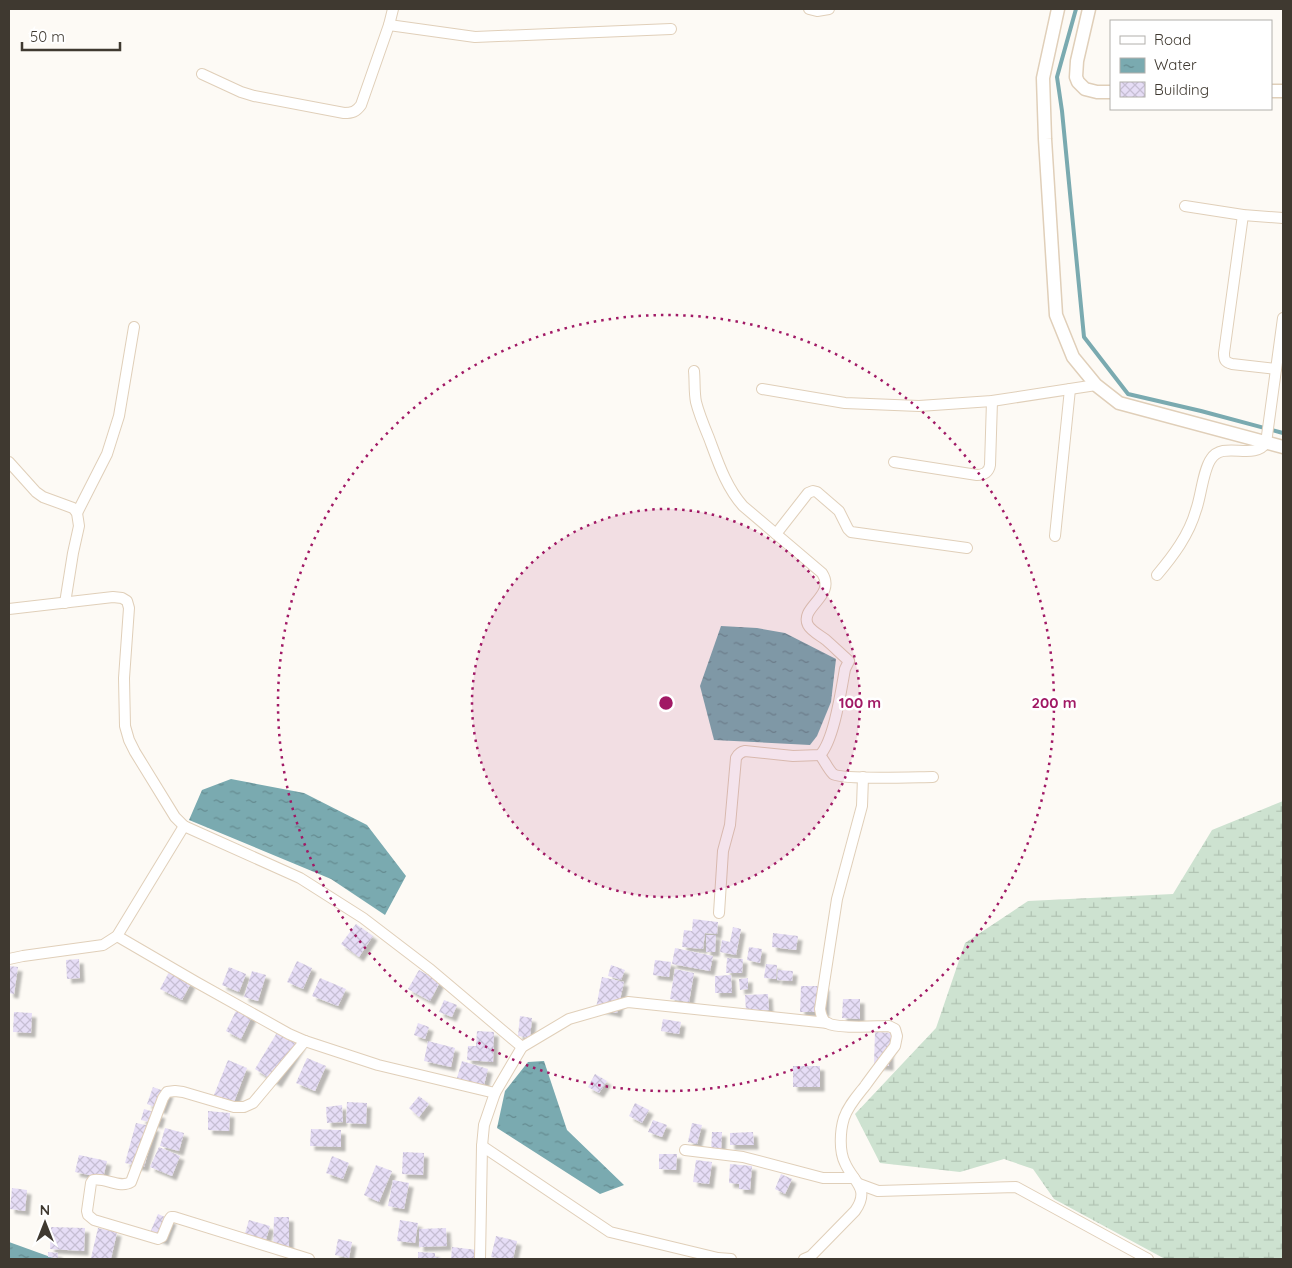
<svg xmlns="http://www.w3.org/2000/svg" width="1292" height="1268" font-family="Quicksand,sans-serif">
  <style>
    .wetland { fill: url(#wetland-marsh) }
    .water { fill: url(#water-ripples) }
    .lines { fill: none; stroke-linecap: round; stroke-linejoin: round }
    .stream { stroke: #7aaab0; stroke-width: 4 }
    .building { fill: url(#building-cross-hatch); filter: url(#shadow) }
    .minor-casing { stroke: #e0cfb9; stroke-width: 12 }
    .tertiary-casing { stroke: #e0cfb9; stroke-width: 15 }
    .minor { stroke: #fff; stroke-width: 10 }
    .tertiary { stroke: #fff; stroke-width: 12 }
    .ring { fill: none; stroke: #a11965; stroke-width: 2.5; stroke-dasharray: 2.5 5 }
    .centre { fill: #a11965; stroke: #fff; stroke-width: 2.5 }
    .ring-label { font-size: 15px; text-anchor: middle; font-weight: bold; fill: #a11965; stroke: #fff; stroke-width: 5; stroke-linejoin: round; paint-order: stroke }
  </style>
  <defs>
    <pattern id="wetland-marsh" width="20" height="14" patternUnits="userSpaceOnUse" patternTransform="scale(1.25)"><rect width="20" height="14" fill="#cde2d0"/><path d="M1 5h8M5 5V1M11 12h8M15 12V8" fill="none" stroke="#b1c3b3"/></pattern>
    <pattern id="water-ripples" width="26" height="14" patternUnits="userSpaceOnUse" patternTransform="scale(1.25)"><rect width="26" height="14" fill="#7aaab0"/><path d="M2 4q2-2 4 0t4 0M15 11q2-2 4 0t4 0" fill="none" stroke="#658b90"/></pattern>
    <pattern id="building-cross-hatch" width="8" height="8" patternUnits="userSpaceOnUse" patternTransform="scale(1.25)"><rect width="8" height="8" fill="#e6ddf6"/><path d="M0 0l8 8M0 8l8-8" fill="none" stroke="#c6bed3"/></pattern>
    <filter id="shadow"><feDropShadow dx="4.5" dy="4.5" stdDeviation="1" flood-color="#0004"/></filter>
  </defs>
  <rect width="100%" height="100%" fill="#fdfaf5"/>
  <polygon class="wetland" points="1283,801 1283,1259 1165,1259 1054,1199 1033,1169 1004,1159 960,1172 880,1163 855,1114 936,1028 965,943 1028,901 1173,894 1212,830"/>
  <g class="water">
    <polygon points="721,626 757,628 785,633 836,659 831,702 817,736 810,745 714,740 700,686"/>
    <polygon points="231,779 304,793 367,825 406,876 385,915 331,879 189,820 202,790"/>
    <polygon points="544,1061 567,1130 624,1185 600,1194 497,1128 505,1091 528,1062"/>
    <polygon points="9,1242 56,1259 9,1259"/>
  </g>
  <g class="lines">
    <polyline class="stream" points="1076,9 1057,77 1062,111 1084,337 1128,394 1201,411 1283,433"/>
  </g>
  <g class="building">
    <polygon points="693,919 718,922 717,934 705,933 703,949 682,947 684,930 692,931"/>
    <polygon points="356,924 373,936 359,957 341,944"/>
    <polygon points="733,927 741,929 736,955 720,952 722,940 730,942"/>
    <polygon points="773,933 798,936 796,950 772,947"/>
    <polygon points="706,935 716,935 715,952 706,952"/>
    <polygon points="749,947 762,949 760,963 747,960"/>
    <polygon points="675,948 713,956 710,971 672,964"/>
    <polygon points="727,958 743,959 742,973 726,973"/>
    <polygon points="79,959 80,978 67,979 66,960"/>
    <polygon points="655,960 671,962 669,977 653,975"/>
    <polygon points="297,961 312,968 303,989 287,982"/>
    <polygon points="766,964 777,965 776,979 764,978"/>
    <polygon points="611,965 625,970 621,980 608,976"/>
    <polygon points="9,966 18,967 14,994 9,993"/>
    <polygon points="229,967 246,974 239,992 222,985"/>
    <polygon points="675,969 694,973 689,1002 670,999"/>
    <polygon points="419,970 440,982 430,1001 408,989"/>
    <polygon points="778,970 793,971 792,981 777,980"/>
    <polygon points="252,971 266,975 258,1001 244,997"/>
    <polygon points="169,972 191,983 182,1000 160,989"/>
    <polygon points="731,975 732,993 715,993 715,976"/>
    <polygon points="602,977 624,982 617,1013 596,1008"/>
    <polygon points="320,978 346,989 338,1006 312,996"/>
    <polygon points="748,978 748,989 740,990 739,979"/>
    <polygon points="801,986 825,986 825,1012 800,1012"/>
    <polygon points="768,994 769,1010 746,1011 745,995"/>
    <polygon points="843,999 860,999 860,1019 842,1018"/>
    <polygon points="444,1000 457,1005 452,1017 439,1012"/>
    <polygon points="237,1009 252,1016 241,1039 226,1031"/>
    <polygon points="14,1012 32,1013 31,1033 13,1032"/>
    <polygon points="520,1016 532,1018 530,1038 518,1036"/>
    <polygon points="663,1019 681,1022 679,1034 661,1031"/>
    <polygon points="418,1023 429,1027 425,1039 414,1035"/>
    <polygon points="278,1031 301,1044 277,1083 255,1069"/>
    <polygon points="477,1031 494,1032 493,1062 467,1060 468,1046 476,1046"/>
    <polygon points="875,1032 895,1033 889,1053 889,1066 874,1065"/>
    <polygon points="428,1041 455,1048 451,1067 424,1061"/>
    <polygon points="307,1058 326,1066 315,1091 296,1083"/>
    <polygon points="228,1060 247,1068 234,1102 214,1095"/>
    <polygon points="462,1061 488,1069 484,1085 457,1078"/>
    <rect x="793" y="1066" width="27" height="21"/>
    <polygon points="595,1074 607,1081 599,1093 588,1087"/>
    <polygon points="153,1087 169,1093 162,1110 147,1104"/>
    <polygon points="419,1096 429,1104 419,1117 409,1108"/>
    <polygon points="347,1102 367,1103 366,1124 346,1123"/>
    <polygon points="635,1103 649,1110 642,1123 629,1116"/>
    <polygon points="342,1105 343,1122 327,1123 326,1107"/>
    <polygon points="144,1109 161,1114 158,1124 141,1120"/>
    <polygon points="208,1111 230,1113 229,1131 208,1130"/>
    <polygon points="653,1120 667,1125 662,1137 648,1132"/>
    <polygon points="136,1123 155,1127 144,1167 125,1163"/>
    <polygon points="692,1123 702,1125 697,1144 688,1142"/>
    <polygon points="165,1128 184,1133 179,1151 160,1146"/>
    <polygon points="311,1129 341,1130 341,1147 310,1146"/>
    <polygon points="712,1132 722,1132 721,1152 711,1152"/>
    <polygon points="753,1132 754,1145 730,1145 730,1133"/>
    <polygon points="159,1147 180,1156 172,1176 150,1167"/>
    <polygon points="403,1152 424,1153 423,1175 402,1174"/>
    <polygon points="659,1154 677,1154 676,1170 659,1169"/>
    <polygon points="79,1155 107,1161 103,1178 75,1172"/>
    <polygon points="332,1156 349,1163 343,1179 326,1173"/>
    <polygon points="696,1160 712,1162 709,1184 693,1182"/>
    <polygon points="730,1164 752,1166 750,1190 739,1189 739,1184 729,1183"/>
    <polygon points="376,1165 392,1171 379,1202 364,1195"/>
    <polygon points="781,1174 792,1179 785,1194 775,1189"/>
    <polygon points="393,1180 409,1183 404,1209 388,1206"/>
    <polygon points="12,1188 27,1190 25,1211 10,1209"/>
    <polygon points="158,1214 172,1220 164,1241 149,1235"/>
    <polygon points="274,1217 289,1217 289,1251 273,1250"/>
    <polygon points="249,1220 270,1226 264,1246 243,1240"/>
    <polygon points="400,1220 418,1223 415,1243 397,1241"/>
    <polygon points="51,1227 85,1228 84,1251 50,1249"/>
    <polygon points="98,1228 117,1232 111,1259 99,1259 91,1258"/>
    <polygon points="446,1228 447,1246 419,1247 419,1229"/>
    <polygon points="496,1236 517,1241 513,1259 501,1259 491,1257"/>
    <polygon points="338,1239 352,1242 349,1258 335,1255"/>
    <polygon points="452,1247 477,1250 476,1259 451,1259"/>
    <polygon points="48,1252 58,1253 58,1258 48,1257"/>
    <polygon points="418,1252 435,1253 435,1257 442,1258 442,1259 418,1259"/>
  </g>
  <g class="lines">
    <defs>
      <g id="minor">
        <polyline points="809,9 817,11 829,9"/>
        <polyline points="389,25 475,37 671,29"/>
        <path d="M202 74 241 92 254 96 344 113C352 113 356 112 361 105L389 25 393 9"/>
        <polyline points="1185,206 1243,215 1283,218"/>
        <path d="M1243 215 1224 353C1224 360 1225 362 1232 364L1276 369"/>
        <path d="M694 371C695 381 694 392 696 402 699 414 704 426 709 438 718 462 726 487 743 506L822 573C837 596 799 607 808 625 811 631 821 636 826 640 834 647 841 654 849 661L845 669C841 691 834 740 820 755L793 756 745 751C740 752 738 754 736 758L730 825 723 851 719 913"/>
        <polyline points="762,389 845,403 919,406 992,401 1096,385"/>
        <polyline points="9,462 36,492 43,497 73,508 77,513 79,526 73,553 65,603"/>
        <path d="M894 462 977 475C984 475 989 472 990 465L992 401"/>
        <polyline points="77,513 107,454 119,416 134,327"/>
        <polyline points="776,534 808,493 813,491 817,492 839,511 848,529 851,532 967,548"/>
        <polyline points="1055,536 1070,389"/>
        <path d="M1157 575C1173 556 1189 535 1196 510 1201 497 1203 470 1211 459 1223 440 1254 461 1266 443L1283 318"/>
        <polyline points="9,609 113,597 122,598 127,601 129,608 124,678 125,726 129,740 135,752 175,817 184,826 300,878 363,918 431,970 522,1047"/>
        <path d="M820 755C824 760 828 769 833 774 842 780 918 777 933 777"/>
        <polyline points="117,936 196,982 289,1034 305,1041 378,1065 495,1093"/>
        <polyline points="9,959 23,956 103,945 117,936 184,826"/>
        <path d="M305 1041 253 1103 244 1107H234L183 1092 175 1091 167 1092 163 1098 131 1182C120 1189 105 1177 93 1180L91 1183 87 1211 88 1215 94 1220 158 1239 162 1237 169 1220 171 1217H174L309 1259"/>
        <polyline points="482,1146 610,1232 718,1258 731,1259"/>
        <polyline points="685,1150 743,1157 823,1178 854,1178"/>
        <polyline points="859,1184 878,1191 1016,1187 1148,1259"/>
        <polyline points="480,1259 482,1146 484,1125 495,1093 522,1047 569,1019 628,1002 828,1023"/>
        <path d="M804 1259 811 1256 855 1211C871 1188 853 1182 845 1163 839 1151 840 1131 844 1118 848 1106 857 1096 865 1086 875 1072 885 1059 895 1046L897 1036 895 1029 889 1026C875 1026 838 1029 827 1023 822 1020 821 1015 820 1009L837 899 862 806 863 777"/>
      </g>
      <g id="tertiary">
        <polyline points="1058,9 1043,78 1045,139 1056,315 1073,357 1096,385 1119,403 1283,447"/>
        <polyline points="1089,9 1077,61 1076,77 1078,82 1085,89 1097,92 1111,92"/>
        <polyline points="1271,91 1283,91"/>
      </g>
    </defs>
    <use href="#minor" class="minor-casing"/>
    <use href="#tertiary" class="tertiary-casing"/>
    <use href="#minor" class="minor"/>
    <use href="#tertiary" class="tertiary"/>
  </g>
  <circle cx="666" cy="703" r="194" fill="#a11965" fill-opacity=".12"/>
  <g class="ring">
    <circle cx="666" cy="703" r="194"/>
    <circle cx="666" cy="703" r="388"/>
  </g>
  <circle cx="666" cy="703" r="8" class="centre"/>
  <g class="ring-label">
    <text x="860" y="708">100 m</text>
    <text x="1054" y="708">200 m</text>
  </g>
  <rect width="1292" height="1268" fill="none" stroke="#3f3930" stroke-width="20"/>
  <rect x="1110" y="20" width="162" height="90" fill="#ffffff" stroke="#b2b0ac"/>
  <rect x="1120" y="36" width="25" height="8" fill="#ffffff" stroke="#b2b0ac"/>
  <text x="1154" y="45" font-size="15" fill="#3f3930">Road</text>
  <rect x="1120" y="58" width="25" height="15" fill="url(#water-ripples)" stroke="#b2b0ac"/>
  <text x="1154" y="70" font-size="15" fill="#3f3930">Water</text>
  <rect x="1120" y="82" width="25" height="15" fill="url(#building-cross-hatch)" stroke="#b2b0ac"/>
  <text x="1154" y="95" font-size="15" fill="#3f3930">Building</text>
  <g transform="translate(45 1223)" stroke="#ffffff" stroke-width="4" paint-order="stroke">
  <path d="M0-4L9 19L0 12L-9 19Z" fill="#3f3930"/>
  <text y="-8" font-size="14" font-weight="bold" text-anchor="middle" fill="#3f3930">N</text>
  </g>
  <path d="M22 42v8h98v-8" fill="none" stroke="#3f3930" stroke-width="2.5"/>
  <text x="30" y="42" font-size="15" fill="#3f3930" stroke="#ffffff" stroke-width="4" paint-order="stroke">50 m</text>
</svg>
